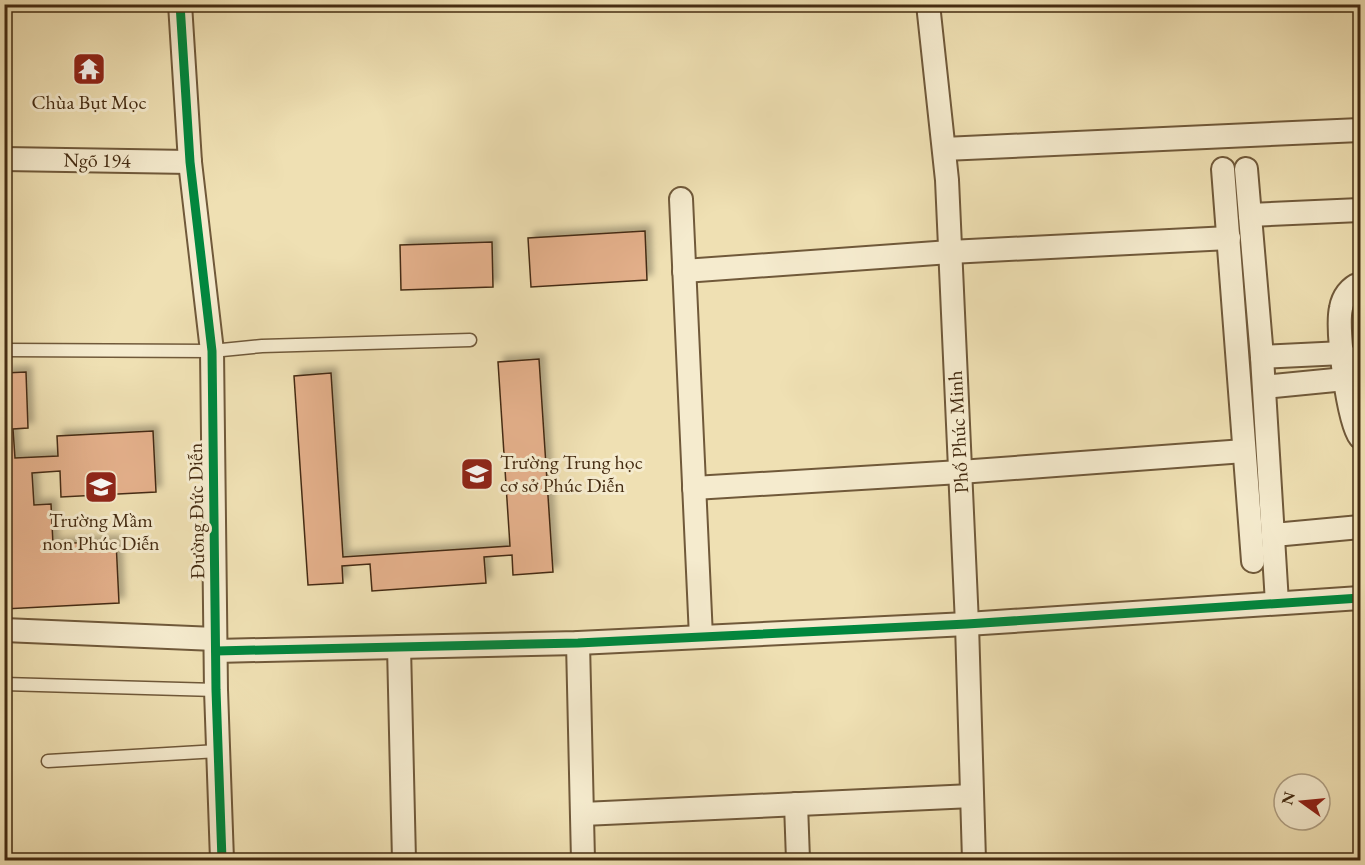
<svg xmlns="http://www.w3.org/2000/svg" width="1365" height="865" viewBox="0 0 1365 865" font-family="'EB Garamond',serif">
<defs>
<filter id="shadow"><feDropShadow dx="5.5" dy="-5.5" stdDeviation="3" flood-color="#0004"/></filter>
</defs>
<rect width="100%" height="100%" fill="#efe0b3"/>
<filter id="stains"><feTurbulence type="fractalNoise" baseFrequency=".00333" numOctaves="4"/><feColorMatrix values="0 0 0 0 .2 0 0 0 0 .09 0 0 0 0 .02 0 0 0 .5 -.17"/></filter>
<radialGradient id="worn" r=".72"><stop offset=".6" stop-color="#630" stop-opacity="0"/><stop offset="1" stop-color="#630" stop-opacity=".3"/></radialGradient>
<g fill="#e4b08b" stroke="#452c12" stroke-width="1.5" filter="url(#shadow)">
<polygon points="645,231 647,280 531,287 528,238"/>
<polygon points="492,242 493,287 401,290 400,245"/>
<polygon points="539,359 553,572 513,575 512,555 484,557 486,583 372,591 370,564 342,566 343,583 308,585 294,376 331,373 343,557 510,546 498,362"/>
<polygon points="26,372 28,428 13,429 15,458 58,456 57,436 153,431 156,492 61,497 60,471 32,473 34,505 51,504 53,544 116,541 119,603 4,609 4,574 9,573 6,513 4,514 4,373"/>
</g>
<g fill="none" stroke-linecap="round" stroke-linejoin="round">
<defs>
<g id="service">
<polyline points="4,350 212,351 262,346 470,340"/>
<polyline points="4,684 216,690"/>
<polyline points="48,761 218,751"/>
</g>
<g id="minor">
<polyline points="180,4 190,162 212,351 216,690 222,860"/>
<polyline points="928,4 947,180 967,624 974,860"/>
<polyline points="944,149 1360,130"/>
<polyline points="4,159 190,162"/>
<polyline points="1223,169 1253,561"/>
<polyline points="1246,169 1262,357 1277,603"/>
<polyline points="681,199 701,637"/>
<polyline points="1250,215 1360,210"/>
<polyline points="684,271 950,252 1229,238"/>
<path d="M 1360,284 C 1350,287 1343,297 1341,308 C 1336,329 1348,421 1360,437"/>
<polyline points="1262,357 1343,353"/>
<polyline points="1264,387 1345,379"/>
<polyline points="694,488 960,472 1244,451"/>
<polyline points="1274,535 1360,527"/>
<polyline points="4,630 215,639"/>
<polyline points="578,643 583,860"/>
<polyline points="399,647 404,860"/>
<polyline points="216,651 578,643 967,624 1360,598"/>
<polyline points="796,804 798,860"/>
<polyline points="583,814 972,796"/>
</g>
</defs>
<use href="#service" stroke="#70593a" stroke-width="15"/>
<use href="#minor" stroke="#70593a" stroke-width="26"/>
<use href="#service" stroke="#f5ebce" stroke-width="12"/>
<use href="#minor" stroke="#f5ebce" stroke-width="22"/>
<defs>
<g id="cycleway">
<polyline points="180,4 190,162 212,351 216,690 222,860"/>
<polyline points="216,651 578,643 967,624 1360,598"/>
</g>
</defs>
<use href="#cycleway" stroke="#f5ebce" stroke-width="13"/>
<use href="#cycleway" stroke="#00873e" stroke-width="9"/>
</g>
<defs>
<symbol id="temple-square" viewBox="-11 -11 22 22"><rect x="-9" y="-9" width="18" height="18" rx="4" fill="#8f2418" stroke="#f5ebce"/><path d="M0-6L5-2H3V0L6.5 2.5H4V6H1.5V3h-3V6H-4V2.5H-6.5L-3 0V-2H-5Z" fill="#fff"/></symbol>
<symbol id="school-square" viewBox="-11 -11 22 22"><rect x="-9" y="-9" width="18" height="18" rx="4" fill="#8f2418" stroke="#f5ebce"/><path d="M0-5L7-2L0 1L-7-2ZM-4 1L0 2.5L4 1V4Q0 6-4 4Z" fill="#fff"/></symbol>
</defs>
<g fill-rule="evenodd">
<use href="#temple-square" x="70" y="50" width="38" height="38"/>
<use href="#school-square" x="458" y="455" width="38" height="38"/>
<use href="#school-square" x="82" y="468" width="38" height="38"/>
</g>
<g text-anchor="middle" stroke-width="6" stroke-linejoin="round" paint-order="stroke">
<g font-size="20" fill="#452c12" stroke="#f5ebce">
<text x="89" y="109">Chùa Bụt Mọc</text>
<text x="500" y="469" text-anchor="start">Trường Trung học<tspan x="500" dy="23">cơ sở Phúc Diễn</tspan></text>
<text x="101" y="527">Trường Mầm<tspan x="101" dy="23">non Phúc Diễn</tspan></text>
</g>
<g font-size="20" fill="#452c12" stroke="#f5ebce">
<text transform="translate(97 160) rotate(1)" y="7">Ngõ 194</text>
<text transform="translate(958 432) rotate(-93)" y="7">Phố Phúc Minh</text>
<text transform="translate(196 511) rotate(-91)" y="7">Đường Đức Diễn</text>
</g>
</g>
<rect width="1365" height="865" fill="none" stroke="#efe0b3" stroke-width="24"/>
<rect x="6" y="6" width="1353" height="853" fill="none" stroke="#452c12" stroke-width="3"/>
<rect x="12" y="12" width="1341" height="841" fill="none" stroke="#452c12" stroke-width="1.5"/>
<g transform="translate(1302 802) rotate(285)"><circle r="28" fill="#f5ebce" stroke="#af9f83" stroke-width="1.5"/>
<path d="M0-4.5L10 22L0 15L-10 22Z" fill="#8f2418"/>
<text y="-9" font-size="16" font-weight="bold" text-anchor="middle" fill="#452c12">N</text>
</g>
<rect width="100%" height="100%" filter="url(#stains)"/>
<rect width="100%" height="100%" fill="url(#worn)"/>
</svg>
